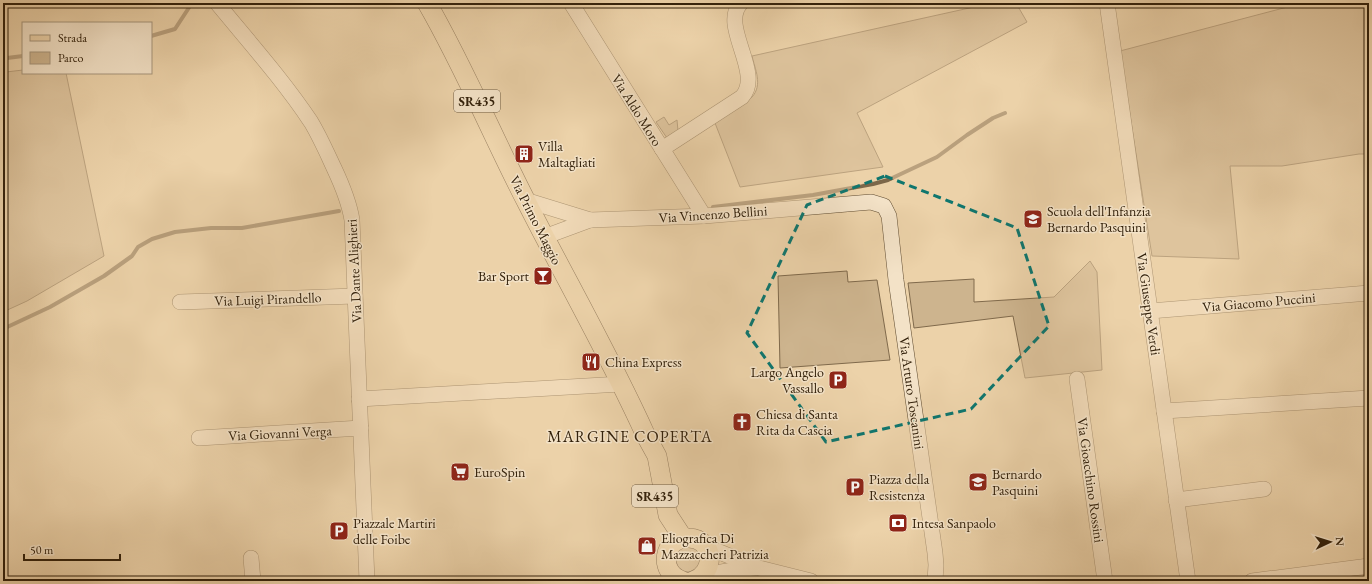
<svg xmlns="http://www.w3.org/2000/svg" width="1372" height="584" viewBox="0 0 1372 584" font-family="'EB Garamond',serif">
<rect width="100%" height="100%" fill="#ecd2a9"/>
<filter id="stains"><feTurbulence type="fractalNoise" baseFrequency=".005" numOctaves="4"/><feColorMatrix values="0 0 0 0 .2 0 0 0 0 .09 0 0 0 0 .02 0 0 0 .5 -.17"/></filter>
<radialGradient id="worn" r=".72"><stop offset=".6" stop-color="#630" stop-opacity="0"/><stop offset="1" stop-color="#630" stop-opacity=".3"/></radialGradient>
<g fill="#cdb48e" stroke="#806a4c">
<path d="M 992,3 L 1016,3 L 1027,22 L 857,113 L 883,167 L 740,187 L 715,123 L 752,97 C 763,85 755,69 752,56 Z"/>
<polygon points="1295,3 1369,3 1369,154 1359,154 1282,166 1230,166 1239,259 1152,256 1120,51 1295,5"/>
<polygon points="3,54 6,72 23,70 23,73 66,73 104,256 27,301 3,312"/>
<polygon points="664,117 669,125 677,120 678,131 667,138 656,122"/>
<polygon points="1090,261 1097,272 1102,370 1025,378 1013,316 914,328 908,283 974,279 974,302 1054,297"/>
<polygon points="847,271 848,282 877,280 890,360 780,368 778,276"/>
<circle cx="688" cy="559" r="13"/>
</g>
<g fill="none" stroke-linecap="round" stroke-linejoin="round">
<g stroke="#7c6749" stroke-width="4">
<polyline points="151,36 175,29 192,3"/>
<polyline points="7,58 23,56"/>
<polyline points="713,207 813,195 873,184 888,180 937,157 967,135 993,118 1005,113"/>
<polyline points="3,329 50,307 104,276 132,256 138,247 152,239 175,232 211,228 242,228 339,211"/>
</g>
<defs>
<g id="minor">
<path d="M 217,3 C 249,42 283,80 311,122 C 320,137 327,153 334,168 C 342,185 349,201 352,220 L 367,581"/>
<polyline points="571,3 704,216"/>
<polyline points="1107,3 1188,581"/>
<path d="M 662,149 L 742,97 C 764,73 719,25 741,3"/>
<polyline points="525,200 590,220"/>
<polyline points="544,237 590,220 704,216 871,202 884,206 889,216 896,280 935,553 936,565 935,581"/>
<polyline points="180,302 355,296"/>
<polyline points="1150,311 1369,293"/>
<polyline points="1077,379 1105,581"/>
<polyline points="359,399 621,384"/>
<polyline points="1164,411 1369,398"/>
<polyline points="199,438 361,428"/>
<polyline points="1176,500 1264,489"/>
<polyline points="705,545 717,551 759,568 811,581"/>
<polyline points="251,558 253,581"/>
<path d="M 701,577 C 719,571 737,569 756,568"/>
<polyline points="1252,581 1369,566"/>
</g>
<g id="major">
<path d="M 427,3 C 464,67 492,135 526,201 C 566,280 610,356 646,436 L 657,456 L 668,515 L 683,538"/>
<path d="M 683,581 C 657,573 663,536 689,538 C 715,539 716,573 693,581"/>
</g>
</defs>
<use href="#minor" stroke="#614d32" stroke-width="16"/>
<use href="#major" stroke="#33210b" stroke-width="20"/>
<use href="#minor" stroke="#f3e2c7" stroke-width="15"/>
<use href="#major" stroke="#ecd2a9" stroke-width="19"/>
</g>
<path d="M0 0H1372V584H0ZM 885,176 L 1017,228 L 1049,326 L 971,409 L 826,442 L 747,333 L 807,205 Z" fill="#ecd2a9" fill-opacity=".55" fill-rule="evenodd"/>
<path fill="none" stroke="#0f766e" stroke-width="3" stroke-dasharray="8 5" stroke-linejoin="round" d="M 885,176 L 1017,228 L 1049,326 L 971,409 L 826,442 L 747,333 L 807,205 Z"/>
<defs>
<symbol id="building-square" viewBox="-11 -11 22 22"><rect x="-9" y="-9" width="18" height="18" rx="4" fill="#8f2418" stroke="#f3e2c7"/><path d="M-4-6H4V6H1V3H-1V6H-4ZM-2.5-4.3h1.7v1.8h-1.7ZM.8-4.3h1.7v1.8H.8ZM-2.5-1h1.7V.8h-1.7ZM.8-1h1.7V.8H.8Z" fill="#fff"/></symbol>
<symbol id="school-square" viewBox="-11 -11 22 22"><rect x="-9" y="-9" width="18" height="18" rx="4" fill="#8f2418" stroke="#f3e2c7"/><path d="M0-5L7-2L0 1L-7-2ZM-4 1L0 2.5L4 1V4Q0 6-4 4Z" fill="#fff"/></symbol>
<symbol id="bar-square" viewBox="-11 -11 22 22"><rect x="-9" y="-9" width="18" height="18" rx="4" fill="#8f2418" stroke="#f3e2c7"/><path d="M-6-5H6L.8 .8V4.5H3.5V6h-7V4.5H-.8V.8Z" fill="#fff"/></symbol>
<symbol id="restaurant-square" viewBox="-11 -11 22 22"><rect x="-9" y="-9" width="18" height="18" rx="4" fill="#8f2418" stroke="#f3e2c7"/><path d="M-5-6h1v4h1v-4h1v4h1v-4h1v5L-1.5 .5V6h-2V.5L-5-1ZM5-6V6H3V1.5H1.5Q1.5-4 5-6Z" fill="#fff"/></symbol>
<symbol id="parking-square" viewBox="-11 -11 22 22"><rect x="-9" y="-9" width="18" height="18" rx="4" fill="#8f2418" stroke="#f3e2c7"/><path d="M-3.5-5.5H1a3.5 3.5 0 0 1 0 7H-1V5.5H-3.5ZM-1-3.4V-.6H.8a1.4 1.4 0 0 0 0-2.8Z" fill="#fff"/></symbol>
<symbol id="church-square" viewBox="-11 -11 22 22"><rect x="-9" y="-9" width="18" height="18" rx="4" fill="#8f2418" stroke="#f3e2c7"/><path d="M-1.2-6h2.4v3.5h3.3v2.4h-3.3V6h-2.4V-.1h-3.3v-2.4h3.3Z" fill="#fff"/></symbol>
<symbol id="supermarket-square" viewBox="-11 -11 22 22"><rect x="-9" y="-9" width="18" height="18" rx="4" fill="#8f2418" stroke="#f3e2c7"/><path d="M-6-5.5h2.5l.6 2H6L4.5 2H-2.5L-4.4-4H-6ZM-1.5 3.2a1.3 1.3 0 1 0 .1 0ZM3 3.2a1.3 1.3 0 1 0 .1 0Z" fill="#fff"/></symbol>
<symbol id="bank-square" viewBox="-11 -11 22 22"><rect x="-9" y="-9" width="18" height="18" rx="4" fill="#8f2418" stroke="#f3e2c7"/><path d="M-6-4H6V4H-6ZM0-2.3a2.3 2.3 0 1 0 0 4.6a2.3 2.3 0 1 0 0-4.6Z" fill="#fff"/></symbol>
<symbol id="shop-square" viewBox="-11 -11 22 22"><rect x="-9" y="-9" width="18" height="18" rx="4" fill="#8f2418" stroke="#f3e2c7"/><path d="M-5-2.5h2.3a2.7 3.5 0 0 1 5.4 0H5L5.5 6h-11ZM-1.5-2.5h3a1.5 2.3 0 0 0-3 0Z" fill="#fff"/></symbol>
</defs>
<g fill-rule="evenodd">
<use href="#building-square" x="513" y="143" width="22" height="22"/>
<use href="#school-square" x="1022" y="208" width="22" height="22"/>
<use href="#bar-square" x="532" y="265" width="22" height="22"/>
<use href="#restaurant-square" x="580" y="351" width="22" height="22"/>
<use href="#parking-square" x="827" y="369" width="22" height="22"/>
<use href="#church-square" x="731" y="411" width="22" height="22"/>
<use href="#supermarket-square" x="449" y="461" width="22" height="22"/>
<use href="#school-square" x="967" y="471" width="22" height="22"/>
<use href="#parking-square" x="844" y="476" width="22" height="22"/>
<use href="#bank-square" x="887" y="512" width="22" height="22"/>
<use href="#parking-square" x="328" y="520" width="22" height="22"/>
<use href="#shop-square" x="636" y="535" width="22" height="22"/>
</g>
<g text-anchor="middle" stroke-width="3" stroke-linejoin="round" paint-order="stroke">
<g fill="#f3e2c7" stroke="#6d5b43" stroke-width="1">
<rect x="454" y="90" width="46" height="22" rx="3"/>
<rect x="632" y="485" width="46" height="22" rx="3"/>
</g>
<g font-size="13" font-weight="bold" fill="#33210b">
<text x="477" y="106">SR435</text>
<text x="655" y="501">SR435</text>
</g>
<g font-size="14" fill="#33210b" stroke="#f3e2c7">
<text transform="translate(637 110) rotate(58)" y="5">Via Aldo Moro</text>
<text transform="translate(713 214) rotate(-4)" y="5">Via Vincenzo Bellini</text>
<text transform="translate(536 220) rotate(63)" y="5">Via Primo Maggio</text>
<text transform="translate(354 271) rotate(-93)" y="5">Via Dante Alighieri</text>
<text transform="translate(268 299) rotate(-2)" y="5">Via Luigi Pirandello</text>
<text transform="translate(1259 302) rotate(-5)" y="5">Via Giacomo Puccini</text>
<text transform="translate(1149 304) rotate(82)" y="5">Via Giuseppe Verdi</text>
<text transform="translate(912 393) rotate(82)" y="5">Via Arturo Toscanini</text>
<text transform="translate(280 433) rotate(-3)" y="5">Via Giovanni Verga</text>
<text transform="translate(1091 480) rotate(82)" y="5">Via Gioacchino Rossini</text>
</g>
<g font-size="14" fill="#33210b" stroke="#f3e2c7" text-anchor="start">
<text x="538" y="151">Villa<tspan x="538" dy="16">Maltagliati</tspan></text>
<text x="1047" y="216">Scuola dell'Infanzia<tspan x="1047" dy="16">Bernardo Pasquini</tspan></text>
<text x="529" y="281" text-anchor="end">Bar Sport</text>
<text x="605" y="367">China Express</text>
<text x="824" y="377" text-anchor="end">Largo Angelo<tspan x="824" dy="16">Vassallo</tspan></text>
<text x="756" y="419">Chiesa di Santa<tspan x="756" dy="16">Rita da Cascia</tspan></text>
<text x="474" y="477">EuroSpin</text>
<text x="992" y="479">Bernardo<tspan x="992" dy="16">Pasquini</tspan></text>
<text x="869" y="484">Piazza della<tspan x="869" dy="16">Resistenza</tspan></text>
<text x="353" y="528">Piazzale Martiri<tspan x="353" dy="16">delle Foibe</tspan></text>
<text x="912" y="528">Intesa Sanpaolo</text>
<text x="661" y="543">Eliografica Di<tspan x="661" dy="16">Mazzaccheri Patrizia</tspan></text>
</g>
<g font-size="16" letter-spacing="1" fill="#33210b" stroke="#f3e2c7">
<text x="630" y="442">MARGINE COPERTA</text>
</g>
</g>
<rect width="1372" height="584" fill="none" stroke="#ecd2a9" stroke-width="16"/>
<rect x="4" y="4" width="1364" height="576" fill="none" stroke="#33210b" stroke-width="2"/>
<rect x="8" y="8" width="1356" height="568" fill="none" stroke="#33210b"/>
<rect x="22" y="22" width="130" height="52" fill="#f3e2c7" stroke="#a6957c"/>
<rect x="30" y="35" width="20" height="6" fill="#ecd2a9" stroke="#a6957c"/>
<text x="58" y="42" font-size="12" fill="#33210b">Strada</text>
<rect x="30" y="52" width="20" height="12" fill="#cdb48e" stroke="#a6957c"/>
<text x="58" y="62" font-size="12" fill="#33210b">Parco</text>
<g transform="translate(1330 542) rotate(86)" stroke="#f3e2c7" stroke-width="3" paint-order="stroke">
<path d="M0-3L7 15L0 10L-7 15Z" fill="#33210b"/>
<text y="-6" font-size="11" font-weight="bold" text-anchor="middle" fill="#33210b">N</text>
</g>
<path d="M24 554v6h96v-6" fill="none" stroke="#33210b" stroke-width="2"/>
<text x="30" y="554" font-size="12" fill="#33210b" stroke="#f3e2c7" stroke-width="3" paint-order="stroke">50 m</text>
<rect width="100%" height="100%" filter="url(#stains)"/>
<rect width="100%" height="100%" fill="url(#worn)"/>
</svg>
